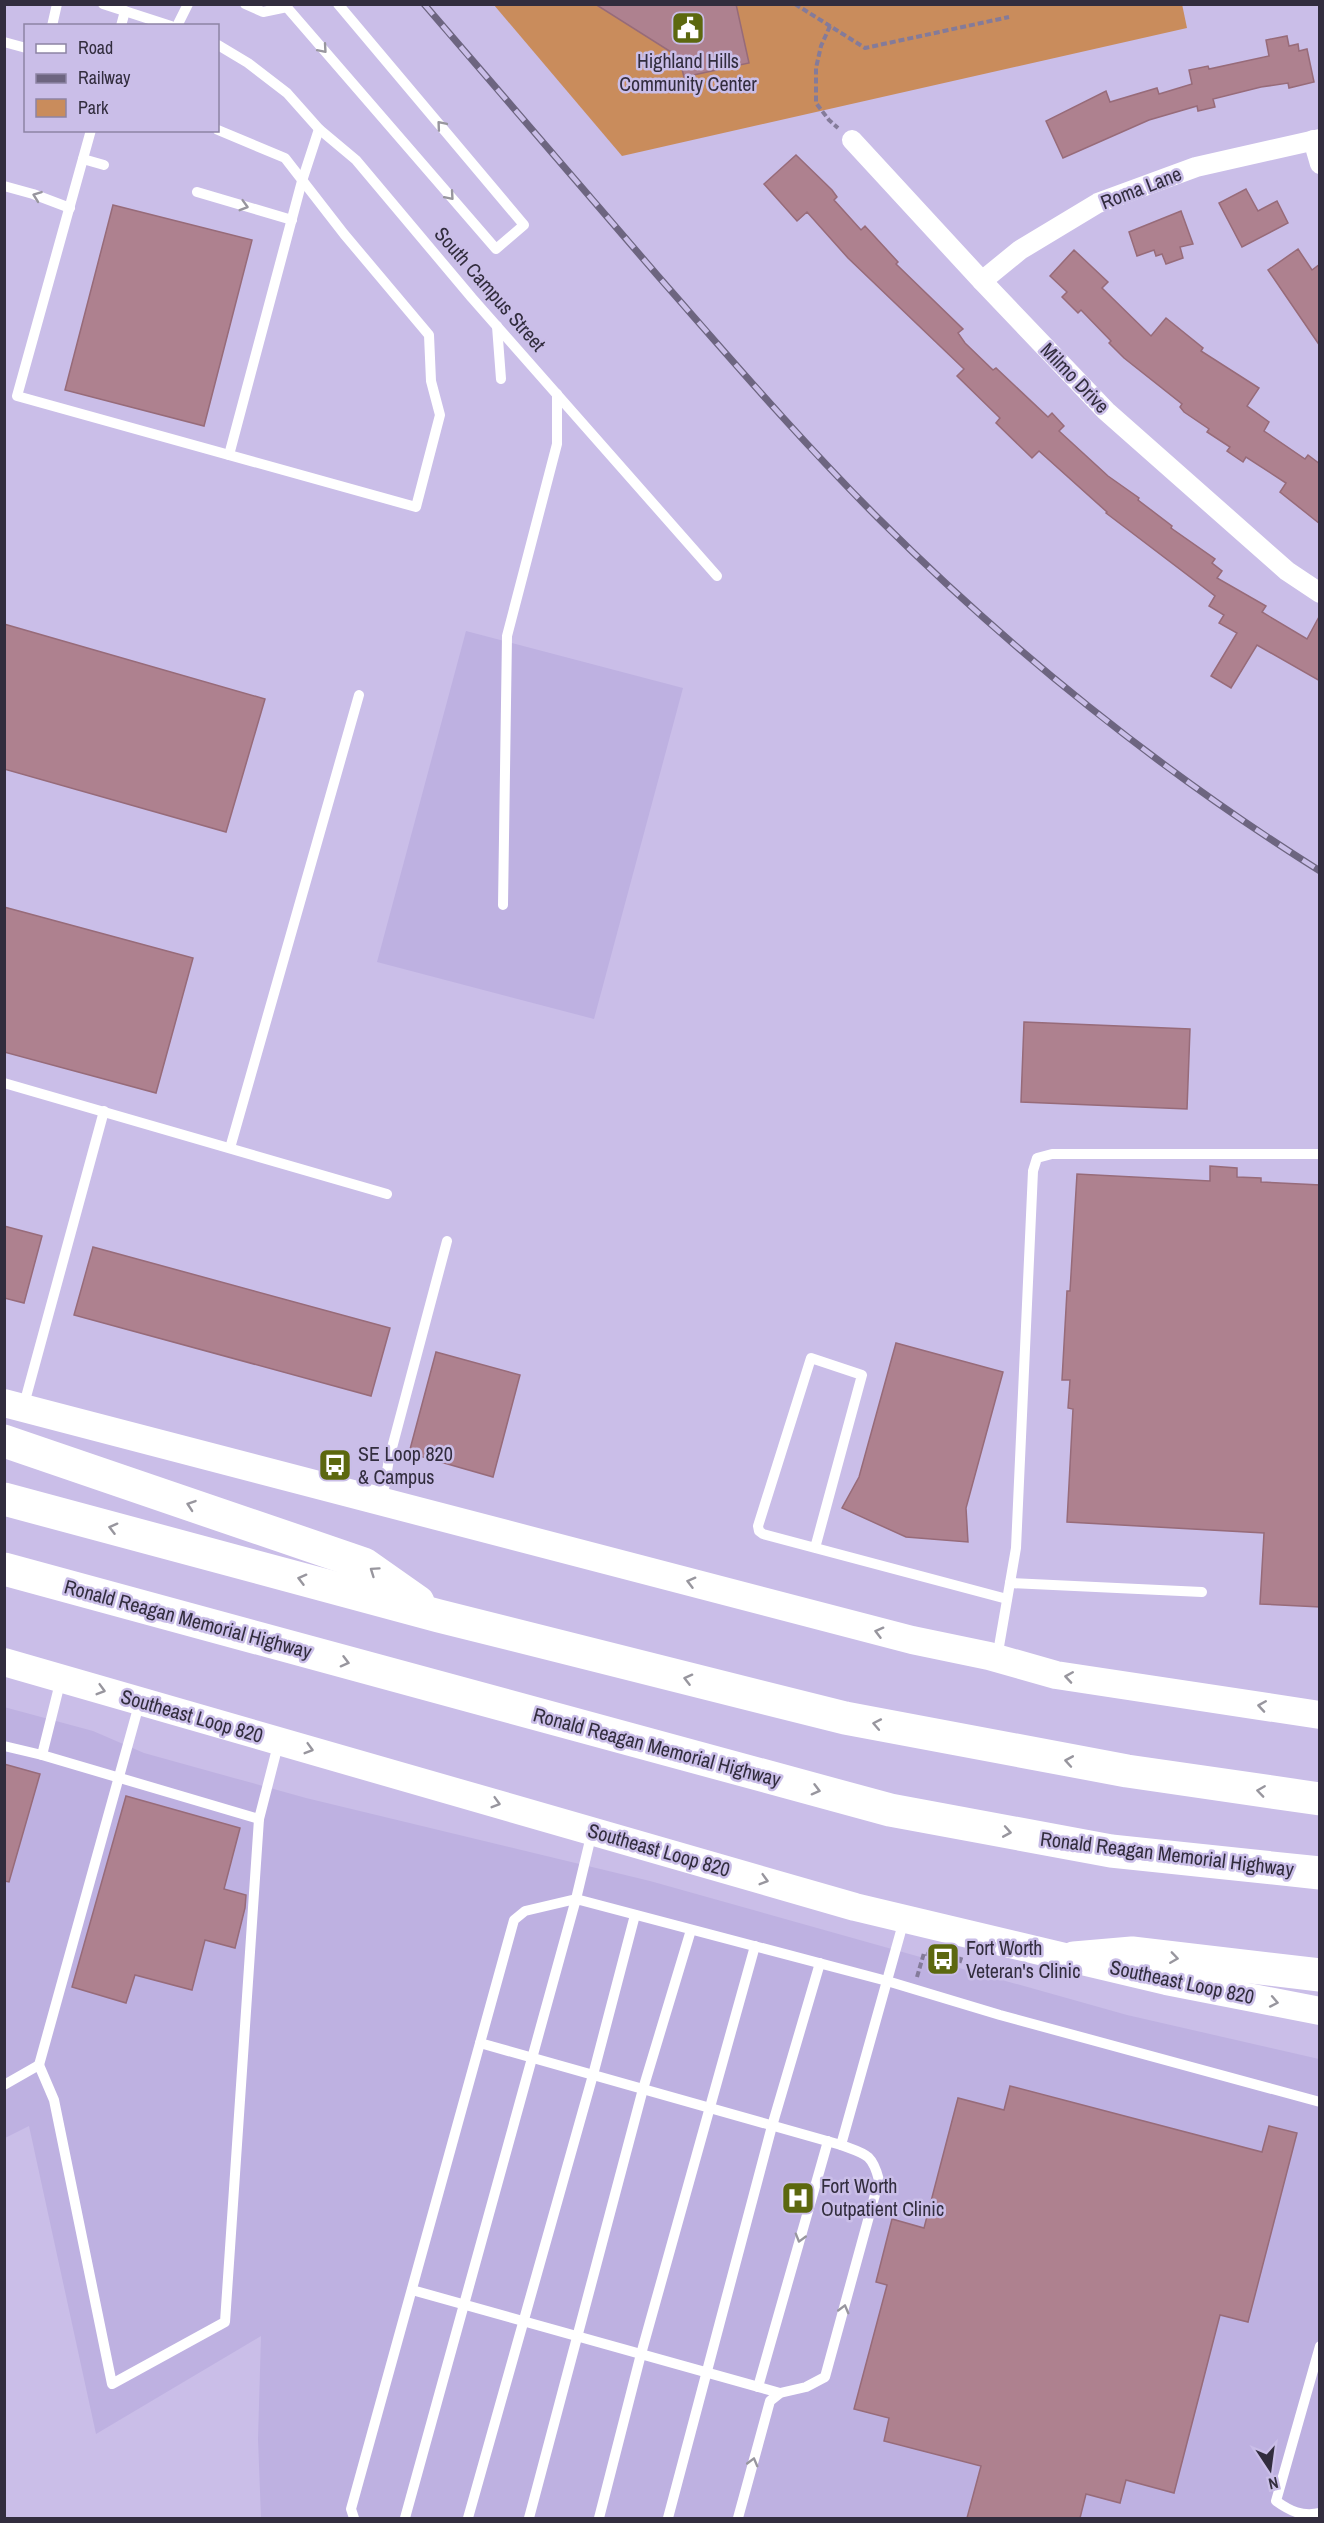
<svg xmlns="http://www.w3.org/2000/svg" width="1324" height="2523" viewBox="0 0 1324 2523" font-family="'Archivo Narrow',sans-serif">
<rect width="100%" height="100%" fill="#cabee8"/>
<g fill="#beb1e1">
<polygon points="466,631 683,688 594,1019 377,962"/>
<polygon points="4,1707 93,1731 144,1753 306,1798 650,1881 1127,2015 1319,2059 1319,2518 261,2518 258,2439 261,2336 96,2434 29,2126 5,2138"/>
</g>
<polygon fill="#c98c5c" points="1182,4 1187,28 622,156 494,5"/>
<g fill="#ae818f" stroke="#976b79" stroke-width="1.5">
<polygon points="595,4 736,4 749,63 684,77 679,57"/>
<polygon points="1287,36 1289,46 1298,44 1299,51 1307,49 1314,82 1289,88 1288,83 1261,87 1213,99 1215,107 1198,111 1197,106 1149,120 1063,158 1046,121 1106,91 1110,102 1157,88 1159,94 1192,84 1189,70 1208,66 1209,69 1269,56 1266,40"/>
<polygon points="796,155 832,190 837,197 834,200 861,230 865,226 898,262 896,264 963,329 958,333 965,343 993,370 996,368 1048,417 1052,413 1064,426 1059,431 1108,476 1139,498 1138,500 1172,526 1171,528 1215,559 1212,563 1222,571 1217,578 1266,606 1262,612 1307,639 1320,615 1320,681 1257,645 1231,688 1211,676 1237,633 1219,623 1224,615 1209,606 1215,596 1106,513 1107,512 1039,451 1032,458 996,423 1000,418 957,376 964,369 848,258 807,212 797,221 764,184"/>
<polygon points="1246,189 1258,211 1277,201 1288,223 1242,247 1219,203"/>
<polygon points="113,205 252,240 204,426 65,390"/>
<polygon points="1181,211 1193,244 1180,247 1183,258 1166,264 1162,254 1156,256 1154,250 1137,256 1129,232"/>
<polygon points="1298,249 1312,270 1320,264 1320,346 1268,270"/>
<polygon points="1074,250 1108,282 1102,288 1151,336 1166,318 1203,348 1201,351 1259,388 1247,406 1269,422 1264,431 1305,459 1308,455 1320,464 1320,524 1280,492 1286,483 1246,457 1243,462 1227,451 1230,447 1207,432 1209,429 1184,412 1180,407 1182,404 1124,358 1109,343 1111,341 1081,310 1078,313 1062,297 1067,292 1050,276"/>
<polygon points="4,624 265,699 226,832 4,769"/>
<polygon points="4,907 193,958 156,1093 4,1052"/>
<polygon points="1024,1022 1190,1029 1187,1109 1021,1102"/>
<polygon points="1210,1166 1237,1168 1237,1177 1261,1178 1261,1182 1320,1185 1320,1607 1260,1604 1264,1533 1067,1522 1073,1409 1068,1408 1070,1380 1062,1380 1067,1291 1070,1291 1077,1174 1210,1181"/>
<polygon points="4,1226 42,1236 24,1303 4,1298"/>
<polygon points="93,1247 390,1328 371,1396 74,1315"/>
<polygon points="896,1343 1003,1372 966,1508 968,1542 906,1537 842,1508 859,1477"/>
<polygon points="436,1352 520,1375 493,1477 409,1453"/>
<polygon points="4,1764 40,1774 9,1882 4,1881"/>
<polygon points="126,1796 240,1828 224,1889 246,1895 245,1908 235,1948 205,1940 192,1990 135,1975 126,2003 72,1987"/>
<polygon points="1010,2086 1262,2152 1269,2126 1297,2133 1248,2322 1220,2315 1174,2493 1126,2480 1120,2503 1086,2494 1080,2518 967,2518 981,2466 884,2441 889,2418 854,2409 887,2285 876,2282 892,2219 924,2228 958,2098 1004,2110"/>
</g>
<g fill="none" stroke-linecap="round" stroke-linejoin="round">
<g stroke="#847b9a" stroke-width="4" stroke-dasharray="6 3" stroke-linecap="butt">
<polyline points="795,4 865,48 1009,17"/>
<polyline points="830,26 821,46 816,68 816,103 829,120 838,128"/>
<polyline points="917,1977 924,1953 959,1964 962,1955"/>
</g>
<g stroke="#fff" stroke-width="10">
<polyline points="103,4 171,26"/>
<polyline points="245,4 263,12 287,7"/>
<polyline points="284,4 496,249 524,225 338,4"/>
<polyline points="52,26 57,4"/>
<polyline points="121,26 125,11"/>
<polyline points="177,26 188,4"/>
<polyline points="4,42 26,48"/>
<polyline points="218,45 248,63 287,93 319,129 356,160 472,298 717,576"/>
<polyline points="91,130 17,396 416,507 440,415 431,381 429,335 344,234 285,158 218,130"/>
<polyline points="83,159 104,165"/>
<polyline points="4,186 33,194 70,208"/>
<polyline points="197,192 292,220"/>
<polyline points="497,326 501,379"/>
<polyline points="229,455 302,181 319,129"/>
<polyline points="503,905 507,636 557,444 557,394"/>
<polyline points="4,1083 387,1194"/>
<polyline points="230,1148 359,695"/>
<polyline points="23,1408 104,1111"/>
<polyline points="382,1501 389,1459 447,1241"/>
<polyline points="815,1548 862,1375 811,1358 758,1526 759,1531 763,1534 1007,1599"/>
<polyline points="1010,1583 1202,1592"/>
<polyline points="997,1658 1016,1548 1033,1171 1037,1158 1052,1154 1320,1154"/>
<polyline points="4,1746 42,1755 61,1679"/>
<polyline points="42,1755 259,1819"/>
<polyline points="592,1832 576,1899 525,1911 514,1920 480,2043 841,2145 904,1920"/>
<polyline points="39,2065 140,1701"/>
<polyline points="4,2085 39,2065 54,2100 112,2384 225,2322 259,1819 279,1741"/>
<polyline points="412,2290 780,2393"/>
<path d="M 1320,2346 L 1276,2501 C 1290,2511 1302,2517 1320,2513"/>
<polyline points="758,2387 828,2141"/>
<polyline points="354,2518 351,2509 480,2043"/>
<polyline points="405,2518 576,1899 887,1981 1000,2015 1320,2102"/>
<polyline points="468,2518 593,2075 635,1915"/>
<polyline points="529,2518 643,2089 691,1930"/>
<polyline points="599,2518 641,2354 755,1946"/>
<polyline points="668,2518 772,2126 820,1963"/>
<path d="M 738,2518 L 770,2401 L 780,2393 L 806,2387 L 825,2377 L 879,2180 C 872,2153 865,2154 841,2145"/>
</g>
<g stroke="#fff" stroke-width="20">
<polyline points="852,140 982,281 1106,411 1287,571 1320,593"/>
<polyline points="1313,140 1320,164"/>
<polyline points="982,281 1020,250 1098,203 1196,167 1320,139"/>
</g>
<g stroke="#fff" stroke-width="28">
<polyline points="4,1403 912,1640 989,1656 1056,1675 1320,1715"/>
<polyline points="4,1662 855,1907 1166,1981 1320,2011"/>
</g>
<g stroke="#fff" stroke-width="33">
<polyline points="4,1441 364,1564 418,1602"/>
<polyline points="4,1499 439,1616 845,1718 1127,1771 1320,1799"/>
<polyline points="4,1569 890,1810 1111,1851 1320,1873"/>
<polyline points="1074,1958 1132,1953 1320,1975"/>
</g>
<defs>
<path id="rail" d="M 424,4 C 502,95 580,185 658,276 C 730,358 801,441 878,518 C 1010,650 1162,772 1320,871"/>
</defs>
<use href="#rail" stroke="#6d6580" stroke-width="7"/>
<use href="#rail" stroke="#cabee8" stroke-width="4.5" stroke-dasharray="14" stroke-linecap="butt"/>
</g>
<defs><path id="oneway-chevron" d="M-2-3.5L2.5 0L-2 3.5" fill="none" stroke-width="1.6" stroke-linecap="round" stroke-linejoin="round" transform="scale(1.5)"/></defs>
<g stroke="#98969e">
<use href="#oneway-chevron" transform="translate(323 49) rotate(49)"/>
<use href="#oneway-chevron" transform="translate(441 125) rotate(-130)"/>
<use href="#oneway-chevron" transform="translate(37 196) rotate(-160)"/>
<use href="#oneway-chevron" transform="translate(450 196) rotate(49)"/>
<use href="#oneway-chevron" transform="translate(244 206) rotate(16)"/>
<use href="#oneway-chevron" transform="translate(191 1505) rotate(-161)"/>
<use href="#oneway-chevron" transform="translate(113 1528) rotate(-165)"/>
<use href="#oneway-chevron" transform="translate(374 1571) rotate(-145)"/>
<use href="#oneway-chevron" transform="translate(302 1579) rotate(-165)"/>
<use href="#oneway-chevron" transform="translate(691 1582) rotate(-165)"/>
<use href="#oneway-chevron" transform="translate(879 1632) rotate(-165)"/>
<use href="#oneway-chevron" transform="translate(345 1662) rotate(15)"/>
<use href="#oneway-chevron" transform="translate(1069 1677) rotate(-171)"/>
<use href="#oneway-chevron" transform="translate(688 1679) rotate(-166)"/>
<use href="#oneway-chevron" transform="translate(101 1690) rotate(16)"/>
<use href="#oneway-chevron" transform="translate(1262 1706) rotate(-171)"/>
<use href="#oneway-chevron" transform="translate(877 1724) rotate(-169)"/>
<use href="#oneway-chevron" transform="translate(309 1749) rotate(16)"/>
<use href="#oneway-chevron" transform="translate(1069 1761) rotate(-170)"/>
<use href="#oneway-chevron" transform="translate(816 1790) rotate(15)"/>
<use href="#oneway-chevron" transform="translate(1261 1791) rotate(-172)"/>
<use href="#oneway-chevron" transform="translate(496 1803) rotate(16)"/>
<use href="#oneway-chevron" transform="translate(1007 1832) rotate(10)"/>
<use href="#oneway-chevron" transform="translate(764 1880) rotate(16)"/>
<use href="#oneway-chevron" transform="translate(1174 1958) rotate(8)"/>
<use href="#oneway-chevron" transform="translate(1274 2002) rotate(11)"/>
<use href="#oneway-chevron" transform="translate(800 2238) rotate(106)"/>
<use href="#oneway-chevron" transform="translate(844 2309) rotate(-75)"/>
<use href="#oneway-chevron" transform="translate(753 2462) rotate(-75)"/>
</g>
<defs>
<symbol id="civic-square" viewBox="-11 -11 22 22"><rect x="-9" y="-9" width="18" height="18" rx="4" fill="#5c680f" stroke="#cabee8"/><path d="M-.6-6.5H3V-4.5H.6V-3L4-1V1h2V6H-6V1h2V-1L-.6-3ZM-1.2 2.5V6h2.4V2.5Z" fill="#fff"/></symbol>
<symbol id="bus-square" viewBox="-11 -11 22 22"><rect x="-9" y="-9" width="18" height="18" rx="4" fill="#5c680f" stroke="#cabee8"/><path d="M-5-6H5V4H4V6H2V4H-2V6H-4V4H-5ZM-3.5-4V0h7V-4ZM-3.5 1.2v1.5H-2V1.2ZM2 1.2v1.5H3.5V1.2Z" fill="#fff"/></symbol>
<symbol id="hospital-square" viewBox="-11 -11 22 22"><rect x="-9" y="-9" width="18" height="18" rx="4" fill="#5c680f" stroke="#cabee8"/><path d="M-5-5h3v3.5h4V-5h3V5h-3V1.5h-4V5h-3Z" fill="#fff"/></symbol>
</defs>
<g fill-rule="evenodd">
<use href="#civic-square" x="669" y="9" width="38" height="38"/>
<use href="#bus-square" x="316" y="1446" width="38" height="38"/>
<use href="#bus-square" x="924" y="1940" width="38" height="38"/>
<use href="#hospital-square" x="779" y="2179" width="38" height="38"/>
</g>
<g text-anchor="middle" stroke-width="5" stroke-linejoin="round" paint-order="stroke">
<g font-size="20" fill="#322d3e" stroke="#cabee8" text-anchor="start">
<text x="688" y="68" text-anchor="middle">Highland Hills<tspan x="688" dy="23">Community Center</tspan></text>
<text x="358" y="1461">SE Loop 820<tspan x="358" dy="23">&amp; Campus</tspan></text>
<text x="966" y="1955">Fort Worth<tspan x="966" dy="23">Veteran's Clinic</tspan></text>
<text x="821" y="2193">Fort Worth<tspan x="821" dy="23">Outpatient Clinic</tspan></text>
</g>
<g font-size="20" fill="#322d3e" stroke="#cabee8">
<text transform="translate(1141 188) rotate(-21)" y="7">Roma Lane</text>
<text transform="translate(490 289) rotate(49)" y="7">South Campus Street</text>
<text transform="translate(1075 378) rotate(46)" y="7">Milmo Drive</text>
<text transform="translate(188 1619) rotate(15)" y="7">Ronald Reagan Memorial Highway</text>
<text transform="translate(192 1716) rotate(16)" y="7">Southeast Loop 820</text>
<text transform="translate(657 1747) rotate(15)" y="7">Ronald Reagan Memorial Highway</text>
<text transform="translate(659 1850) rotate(16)" y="7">Southeast Loop 820</text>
<text transform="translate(1167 1854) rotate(7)" y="7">Ronald Reagan Memorial Highway</text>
<text transform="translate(1182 1982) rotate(12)" y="7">Southeast Loop 820</text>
</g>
</g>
<rect width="1324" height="2523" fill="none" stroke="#322d3e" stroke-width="12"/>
<rect x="24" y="24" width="195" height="108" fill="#cabee8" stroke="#8d84a4" stroke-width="1.5"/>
<rect x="36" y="44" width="30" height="9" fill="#ffffff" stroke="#8d84a4" stroke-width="1.5"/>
<text x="78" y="54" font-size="18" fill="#322d3e">Road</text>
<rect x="36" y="74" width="30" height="9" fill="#6d6580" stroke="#8d84a4" stroke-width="1.5"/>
<text x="78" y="84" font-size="18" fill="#322d3e">Railway</text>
<rect x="36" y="99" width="30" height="18" fill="#c98c5c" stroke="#8d84a4" stroke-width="1.5"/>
<text x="78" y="114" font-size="18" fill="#322d3e">Park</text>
<g transform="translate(1270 2469) rotate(167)" stroke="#cabee8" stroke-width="4.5" paint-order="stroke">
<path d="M0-4.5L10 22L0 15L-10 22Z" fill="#322d3e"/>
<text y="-9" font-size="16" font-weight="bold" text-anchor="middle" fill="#322d3e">N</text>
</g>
</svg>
